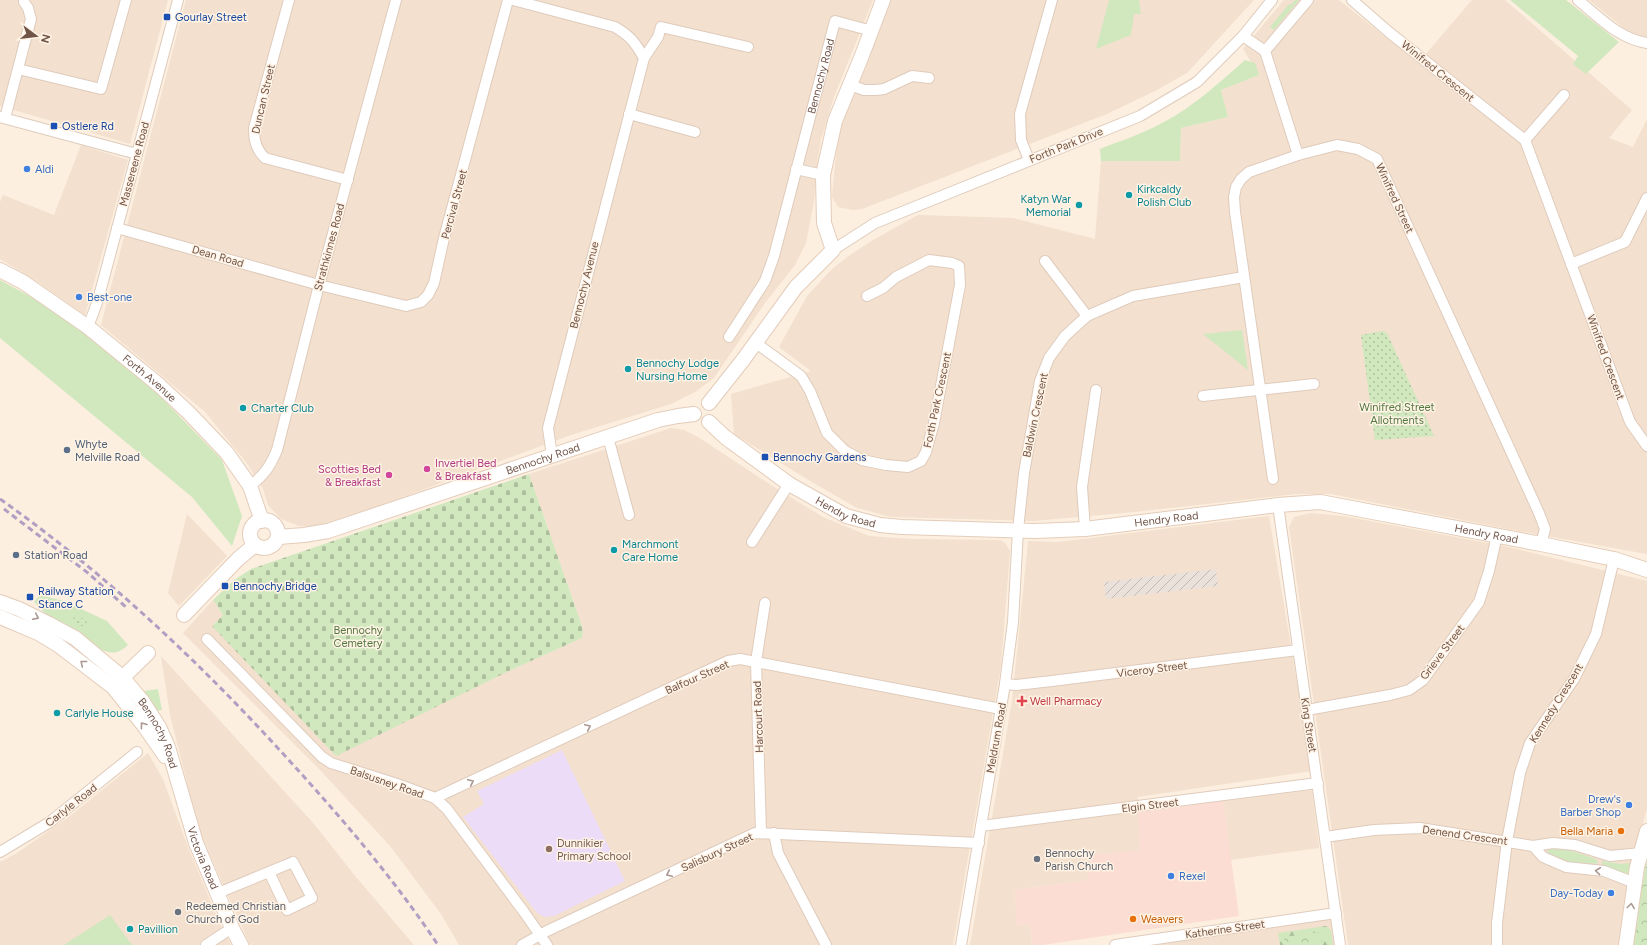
<svg xmlns="http://www.w3.org/2000/svg" width="1647" height="945" viewBox="0 0 1647 945" font-family="Figtree,sans-serif">
<defs>
<pattern id="industrial-furrows" width="10" height="10" patternUnits="userSpaceOnUse"><rect width="10" height="10" fill="#eae1db"/><path d="M-1 1l2-2M0 10L10 0M9 11l2-2" fill="none" stroke="#c2b9b4"/></pattern>
<pattern id="forest-firs" width="22" height="20" patternUnits="userSpaceOnUse"><rect width="22" height="20" fill="#d1e8bf"/><path d="M5 1l3.5 6h-7zM16 11l3.5 6h-7z" fill="#aebf9d"/></pattern>
<pattern id="cemetery-stones" width="16" height="16" patternUnits="userSpaceOnUse"><rect width="16" height="16" fill="#d1e8bf"/><path d="M2 7V4a2 2 0 0 1 4 0v3zM10 15v-3a2 2 0 0 1 4 0v3z" fill="#aebf9d"/></pattern>
<pattern id="park-crowns" width="20" height="18" patternUnits="userSpaceOnUse"><rect width="20" height="18" fill="#d1e8bf"/><path d="M2 6a3 3 0 1 1 6 0M12 15a3 3 0 1 1 6 0" fill="none" stroke="#aebf9d"/></pattern>
<pattern id="garden-dots" width="8" height="8" patternUnits="userSpaceOnUse"><rect width="8" height="8" fill="#d1e8bf"/><path d="M2 2h.1M6 6h.1" fill="none" stroke="#aebf9d" stroke-width="1.8" stroke-linecap="round"/></pattern>
</defs>
<rect width="100%" height="100%" fill="#fcefdf"/>
<g fill="#f3e0ce">
<polygon points="0,0 168,0 130,144 0,106"/>
<polygon points="186,0 873,0 834,97 821,140 817,164 814,201 806,243 795,265 765,303 714,378 695,392 671,404 568,436 322,527 299,526 281,519 268,505 263,489 246,462 205,412 101,325"/>
<polygon points="890,0 1254,0 1187,73 1155,91 1107,114 862,209 853,210 838,207 832,197 835,163 841,125"/>
<polygon points="1284,0 1339,0 1418,63 1472,0 1505,0 1632,110 1609,138 1633,147 1647,119 1647,554 1518,531 1331,494 1296,494 1135,512 1034,521 891,517 857,508 805,478 734,434 731,394 811,371 779,347 807,296 831,270 847,257 873,240 918,215 1013,218 1095,239 1101,161 1180,161 1181,128 1228,117 1221,90 1259,75 1243,49"/>
<polygon points="1589,0 1647,0 1647,37 1631,34"/>
<polygon points="81,145 128,160 85,315 35,280 0,259 0,202 3,195 54,215"/>
<polygon points="671,428 684,430 698,437 774,487 823,517 869,536 911,539 1000,540 1005,543 1010,551 1001,666 953,945 459,945 441,914 391,847 321,771 183,633 213,600 223,615 212,626 511,670 582,638 583,629 529,474"/>
<polygon points="1311,513 1343,516 1509,547 1647,581 1647,809 1637,843 1621,945 1348,945 1289,527 1294,517"/>
<polygon points="187,514 227,556 179,606 168,593"/>
<polygon points="1269,516 1312,771 1138,797 1140,850 1092,856 1087,880 1015,890 1017,925 1030,924 1032,945 970,945 1012,701 1028,541 1058,542"/>
<polygon points="161,656 314,824 356,877 414,945 250,945 199,830 170,715"/>
<polygon points="148,753 163,779 186,842 221,926 231,945 0,945 0,862 17,853 70,816"/>
<polygon points="1312,790 1319,848 1230,860 1223,801"/>
<polygon points="1334,917 1338,945 1142,945"/>
</g>
<polygon fill="#fcddd3" points="1223,801 1239,916 1043,945 1032,945 1030,924 1016,925 1015,890 1087,880 1092,855 1140,850 1138,812"/>
<polygon fill="url(#industrial-furrows)" points="1216,569 1218,586 1106,599 1104,582"/>
<polygon fill="#ecdcf7" points="562,750 625,881 554,916 545,917 537,913 463,817 484,804 477,791"/>
<g fill="#d1e8bf">
<polygon points="1109,0 1139,0 1141,14 1134,14 1131,35 1096,49"/>
<polygon points="1295,0 1299,0 1274,30 1270,27 1289,4 1291,5"/>
<polygon points="1510,0 1566,0 1619,42 1586,74 1573,64 1578,56"/>
<path d="M 1245,60 L 1255,63 L 1259,75 L 1221,90 L 1228,117 L 1181,128 L 1180,161 L 1101,161 L 1100,149 C 1120,141 1142,134 1162,123 C 1193,107 1219,83 1245,60 Z"/>
<polygon points="0,280 55,310 71,322 151,387 222,460 242,516 232,546 192,497 0,338"/>
<polygon points="1242,330 1248,370 1203,334"/>
<path d="M 40,595 L 64,601 L 107,621 L 128,645 C 117,655 110,654 97,648 L 49,617 L 34,602 Z"/>
<polygon points="158,689 162,710 157,711 144,691"/>
<path d="M 1549,848 C 1564,847 1582,854 1596,859 L 1598,862 L 1596,864 L 1564,861 L 1550,855 L 1547,850 Z"/>
<polygon points="1602,861 1620,864 1632,863 1630,875 1602,865"/>
<polygon points="110,915 132,945 64,945"/>
</g>
<polygon fill="url(#forest-firs)" points="1326,926 1331,930 1333,945 1280,945 1278,933"/>
<polygon fill="url(#cemetery-stones)" points="529,474 583,629 582,638 511,670 336,756 212,626 223,615 213,600 234,580 251,569"/>
<g fill="url(#park-crowns)">
<polygon points="1647,860 1647,945 1633,945 1645,868"/>
<polygon points="1321,932 1323,945 1285,945 1284,937"/>
</g>
<g fill="url(#garden-dots)">
<polygon points="1382,331 1387,333 1434,436 1375,440 1361,335"/>
<path d="M 76,616 L 84,619 L 88,624 L 87,626 C 81,628 76,623 73,619 Z"/>
</g>
<g fill="none" stroke-linecap="round" stroke-linejoin="round">
<defs>
<g id="street">
<path d="M 289,0 L 254,128 C 254,141 256,149 265,158 L 348,180"/>
<path d="M 513,0 L 615,27 C 630,36 635,42 644,58"/>
<polyline points="1352,0 1390,33 1525,140 1630,422 1647,446"/>
<path d="M 1578,0 C 1599,17 1619,39 1647,43"/>
<polyline points="1243,36 1265,51"/>
<polyline points="18,69 101,89 126,0"/>
<polyline points="850,85 864,90 876,90 884,89 912,76 929,78"/>
<polyline points="629,114 695,132"/>
<polyline points="0,117 137,154"/>
<polyline points="5,118 31,19 28,8 24,2 24,0"/>
<polyline points="1525,140 1564,95"/>
<polyline points="1298,155 1265,51 1308,0"/>
<polyline points="1029,160 1021,140 1020,114 1052,0"/>
<polyline points="796,169 823,175"/>
<polyline points="117,228 319,285 406,306 421,302 428,295 434,283 444,238 508,0"/>
<polyline points="833,250 875,223 1140,116 1197,82 1243,36 1272,0"/>
<polyline points="1045,261 1087,316"/>
<polyline points="1571,264 1625,242 1647,198"/>
<polyline points="88,327 98,300 178,0"/>
<path id="s1" d="M 729,337 L 765,281 L 774,256 L 835,21 L 872,31"/>
<polyline points="756,343 801,376 810,391 827,433 845,451 862,460 886,465 908,467 921,461 926,452 934,423 960,285 959,266 952,263 929,260 896,277 883,288 867,296"/>
<polyline points="1203,396 1314,384"/>
<polyline points="608,437 629,515"/>
<polyline points="552,456 548,428 644,58 658,37 661,27 748,47"/>
<polyline points="1273,479 1235,212 1234,197 1236,187 1241,179 1249,172 1298,155 1337,145 1358,149 1377,159 1539,513 1545,529 1541,544"/>
<path d="M 250,486 C 264,475 270,467 277,450 L 319,285 L 396,0"/>
<polyline points="1278,505 1340,945"/>
<polyline points="1085,529 1082,487 1096,390"/>
<polyline points="752,542 789,484"/>
<polyline points="207,639 322,757 331,763 397,784 435,798 447,809 524,912 547,945"/>
<polyline points="1005,684 1016,685 1052,681 1298,650"/>
<polyline points="1307,710 1390,695 1409,690 1423,680 1479,602 1489,571 1497,535"/>
<polyline points="435,798 728,661 740,659 1001,709"/>
<polyline points="981,826 1318,783"/>
<polyline points="761,833 756,662 765,603"/>
<polyline points="774,833 778,853 826,945"/>
<polyline points="1325,837 1374,830 1420,828 1533,846 1553,843 1575,845 1610,856 1641,853"/>
<polyline points="1533,846 1543,857 1566,867 1604,871 1635,883"/>
<polyline points="0,852 50,822 137,752"/>
<polyline points="218,893 293,862 312,898 287,910 269,872"/>
<polyline points="206,945 232,928"/>
<polyline points="522,945 547,931 755,833 979,843"/>
<polyline points="961,945 1005,684 1013,622 1018,530 1024,473 1040,381 1049,358 1065,336 1087,316 1133,296 1244,277"/>
<polyline points="1115,945 1336,913"/>
<polyline points="1497,945 1497,923 1507,841 1520,773 1530,743 1574,679 1596,634 1614,559"/>
</g>
<g id="secondary">
<path id="s2" d="M 0,270 L 23,282 L 88,327 L 159,385 L 189,413 L 227,453 L 250,486 L 262,521"/>
<polyline points="709,403 743,360 796,287 833,250 824,223 823,175 835,121 861,58 883,0"/>
<path id="s3" d="M 709,422 L 725,437 L 789,484 L 846,516 L 880,525 L 902,527 L 1035,531 L 1085,529 L 1278,505 L 1320,502 L 1541,544 L 1614,559 L 1647,570"/>
<circle cx="264" cy="534" r="14"/>
<path id="s4" d="M 278,537 L 304,535 L 328,531 L 658,420 L 678,416 L 694,414"/>
<path id="s5" d="M 0,602 L 19,609 L 49,624 L 75,638 L 123,678 L 143,702 L 159,727 L 168,747 L 196,843 L 232,928 L 241,945"/>
<polyline points="184,615 238,559 255,545"/>
<polyline points="0,617 38,633 58,645 113,687 145,727 165,756"/>
<polyline points="116,684 148,653"/>
<polyline points="1626,945 1637,867 1647,831"/>
</g>
</defs>
<use href="#street" stroke="#dfcbbc" stroke-width="12"/>
<use href="#secondary" stroke="#e4ccba" stroke-width="16"/>
<use href="#street" stroke="#fff" stroke-width="10"/>
<use href="#secondary" stroke="#fff" stroke-width="14"/>
<g stroke="#b19fc3" stroke-width="3" stroke-dasharray="6 4" stroke-linecap="butt">
<path d="M 0,499 C 109,576 206,668 296,768 C 347,824 396,882 438,945"/>
<polyline points="4,509 88,573 128,609"/>
</g>
</g>
<defs><path id="oneway-chevron" d="M-2-3.5L2.5 0L-2 3.5" fill="none" stroke-width="1.6" stroke-linecap="round" stroke-linejoin="round"/></defs>
<g stroke="#aa9891">
<use href="#oneway-chevron" transform="translate(36 617) rotate(26)"/>
<use href="#oneway-chevron" transform="translate(83 663) rotate(-141)"/>
<use href="#oneway-chevron" transform="translate(143 725) rotate(-127)"/>
<use href="#oneway-chevron" transform="translate(588 727) rotate(-25)"/>
<use href="#oneway-chevron" transform="translate(471 782) rotate(-25)"/>
<use href="#oneway-chevron" transform="translate(1598 871) rotate(-174)"/>
<use href="#oneway-chevron" transform="translate(669 874) rotate(155)"/>
<use href="#oneway-chevron" transform="translate(1631 906) rotate(-82)"/>
</g>
<g fill="#1a4fb4" stroke="#fff3e5" stroke-width="1.5">
<rect x="163" y="13" width="8" height="8" rx="2"/>
<rect x="50" y="122" width="8" height="8" rx="2"/>
<rect x="761" y="453" width="8" height="8" rx="2"/>
<rect x="221" y="582" width="8" height="8" rx="2"/>
<rect x="26" y="593" width="8" height="8" rx="2"/>
</g>
<g fill="#3f7fe0" stroke="#fff3e5" stroke-width="1.5">
<circle cx="27" cy="169" r="4"/>
<circle cx="79" cy="297" r="4"/>
<circle cx="1629" cy="805" r="4"/>
<circle cx="1171" cy="876" r="4"/>
<circle cx="1611" cy="893" r="4"/>
</g>
<g fill="#0f9aa8" stroke="#fff3e5" stroke-width="1.5">
<circle cx="1129" cy="195" r="4"/>
<circle cx="1079" cy="205" r="4"/>
<circle cx="628" cy="369" r="4"/>
<circle cx="243" cy="408" r="4"/>
<circle cx="614" cy="550" r="4"/>
<circle cx="57" cy="713" r="4"/>
<circle cx="130" cy="929" r="4"/>
</g>
<g fill="#5c6f8a" stroke="#fff3e5" stroke-width="1.5">
<circle cx="67" cy="450" r="4"/>
<circle cx="16" cy="555" r="4"/>
</g>
<g fill="#d1479c" stroke="#fff3e5" stroke-width="1.5">
<circle cx="427" cy="469" r="4"/>
<circle cx="389" cy="475" r="4"/>
</g>
<path fill="#e0444e" stroke="#fff3e5" stroke-width="1.5" d="M1020 695h4v4h4v4h-4v4h-4v-4h-4v-4h4z"/>
<g fill="#e8710a" stroke="#fff3e5" stroke-width="1.5">
<circle cx="1621" cy="831" r="4"/>
<circle cx="1133" cy="919" r="4"/>
</g>
<circle fill="#8d6e63" stroke="#fff3e5" stroke-width="1.5" cx="549" cy="849" r="4"/>
<g fill="#6b7280" stroke="#fff3e5" stroke-width="1.5">
<circle cx="1037" cy="859" r="4"/>
<circle cx="178" cy="912" r="4"/>
</g>
<g text-anchor="middle" stroke-width="3" stroke-linejoin="round" paint-order="stroke">
<g font-size="11" fill="#164399" stroke="#fff3e5" text-anchor="start">
<text x="175" y="21">Gourlay Street</text>
<text x="62" y="130">Ostlere Rd</text>
<text x="773" y="461">Bennochy Gardens</text>
<text x="233" y="590">Bennochy Bridge</text>
<text x="38" y="595">Railway Station<tspan x="38" dy="13">Stance C</tspan></text>
</g>
<g font-size="11" fill="#715448" stroke="#fff3e5">
<text transform="translate(1438 71) rotate(39)" y="4">Winifred Crescent</text>
<text dy="4" stroke="none"><textPath href="#s1" startOffset="279">Bennochy Road</textPath></text>
<text transform="translate(263 99) rotate(-77)" y="4">Duncan Street</text>
<text transform="translate(1066 145) rotate(-22)" y="4">Forth Park Drive</text>
<text transform="translate(134 164) rotate(-75)" y="4">Massereene Road</text>
<text transform="translate(1395 198) rotate(65)" y="4">Winifred Street</text>
<text transform="translate(454 204) rotate(-75)" y="4">Percival Street</text>
<text transform="translate(329 247) rotate(-75)" y="4">Strathkinnes Road</text>
<text transform="translate(218 256) rotate(16)" y="4">Dean Road</text>
<text transform="translate(584 285) rotate(-76)" y="4">Bennochy Avenue</text>
<text transform="translate(1606 357) rotate(70)" y="4">Winifred Crescent</text>
<text dy="4" stroke="none"><textPath href="#s2" startOffset="185">Forth Avenue</textPath></text>
<text transform="translate(937 400) rotate(-78)" y="4">Forth Park Crescent</text>
<text transform="translate(1035 415) rotate(-78)" y="4">Baldwin Crescent</text>
<text dy="4" stroke="none"><textPath href="#s4" startOffset="277">Bennochy Road</textPath></text>
<text dy="4" stroke="none"><textPath href="#s3" startOffset="165">Hendry Road</textPath></text>
<text dy="4" stroke="none"><textPath href="#s3" startOffset="489">Hendry Road</textPath></text>
<text dy="4" stroke="none"><textPath href="#s3" startOffset="813">Hendry Road</textPath></text>
<text transform="translate(1442 652) rotate(-53)" y="4">Grieve Street</text>
<text transform="translate(1152 669) rotate(-7)" y="4">Viceroy Street</text>
<text transform="translate(697 677) rotate(-24)" y="4">Balfour Street</text>
<text transform="translate(1556 703) rotate(-58)" y="4">Kennedy Crescent</text>
<text transform="translate(758 717) rotate(-92)" y="4">Harcourt Road</text>
<text transform="translate(1309 725) rotate(81)" y="4">King Street</text>
<text dy="4" stroke="none"><textPath href="#s5" startOffset="212">Bennochy Road</textPath></text>
<text transform="translate(996 738) rotate(-80)" y="4">Meldrum Road</text>
<text transform="translate(387 782) rotate(19)" y="4">Balsusney Road</text>
<text transform="translate(71 805) rotate(-38)" y="4">Carlyle Road</text>
<text transform="translate(1150 805) rotate(-7)" y="4">Elgin Street</text>
<text transform="translate(1465 835) rotate(8)" y="4">Denend Crescent</text>
<text transform="translate(717 852) rotate(-25)" y="4">Salisbury Street</text>
<text dy="4" stroke="none"><textPath href="#s5" startOffset="345">Victoria Road</textPath></text>
<text transform="translate(1225 929) rotate(-8)" y="4">Katherine Street</text>
</g>
<g font-size="11" fill="#366cbe" stroke="#fff3e5" text-anchor="start">
<text x="35" y="173">Aldi</text>
<text x="87" y="301">Best-one</text>
<text x="1621" y="803" text-anchor="end">Drew's<tspan x="1621" dy="13">Barber Shop</tspan></text>
<text x="1179" y="880">Rexel</text>
<text x="1603" y="897" text-anchor="end">Day-Today</text>
</g>
<g font-size="11" fill="#0d838f" stroke="#fff3e5" text-anchor="start">
<text x="1137" y="193">Kirkcaldy<tspan x="1137" dy="13">Polish Club</tspan></text>
<text x="1071" y="203" text-anchor="end">Katyn War<tspan x="1071" dy="13">Memorial</tspan></text>
<text x="636" y="367">Bennochy Lodge<tspan x="636" dy="13">Nursing Home</tspan></text>
<text x="251" y="412">Charter Club</text>
<text x="622" y="548">Marchmont<tspan x="622" dy="13">Care Home</tspan></text>
<text x="65" y="717">Carlyle House</text>
<text x="138" y="933">Pavillion</text>
</g>
<g font-size="11" fill="#537840" stroke="#fff3e5">
<text x="1397" y="411">Winifred Street<tspan x="1397" dy="13">Allotments</tspan></text>
<text x="358" y="634">Bennochy<tspan x="358" dy="13">Cemetery</tspan></text>
</g>
<g font-size="11" fill="#4e5e75" stroke="#fff3e5" text-anchor="start">
<text x="75" y="448">Whyte<tspan x="75" dy="13">Melville Road</tspan></text>
<text x="24" y="559">Station Road</text>
</g>
<g font-size="11" fill="#b23c85" stroke="#fff3e5" text-anchor="start">
<text x="435" y="467">Invertiel Bed<tspan x="435" dy="13">&amp; Breakfast</tspan></text>
<text x="381" y="473" text-anchor="end">Scotties Bed<tspan x="381" dy="13">&amp; Breakfast</tspan></text>
</g>
<g font-size="11" fill="#be3a42" stroke="#fff3e5" text-anchor="start">
<text x="1030" y="705">Well Pharmacy</text>
</g>
<g font-size="11" fill="#c56008" stroke="#fff3e5" text-anchor="end">
<text x="1613" y="835">Bella Maria</text>
<text x="1141" y="923" text-anchor="start">Weavers</text>
</g>
<g font-size="11" fill="#785e54" stroke="#fff3e5" text-anchor="start">
<text x="557" y="847">Dunnikier<tspan x="557" dy="13">Primary School</tspan></text>
</g>
<g font-size="11" fill="#5b616d" stroke="#fff3e5" text-anchor="start">
<text x="1045" y="857">Bennochy<tspan x="1045" dy="13">Parish Church</tspan></text>
<text x="186" y="910">Redeemed Christian<tspan x="186" dy="13">Church of God</tspan></text>
</g>
</g>
<g transform="translate(36 36) rotate(105)" stroke="#fff3e5" stroke-width="3" paint-order="stroke">
<path d="M0-3L7 15L0 10L-7 15Z" fill="#715448"/>
<text y="-6" font-size="11" font-weight="bold" text-anchor="middle" fill="#715448">N</text>
</g>
</svg>
